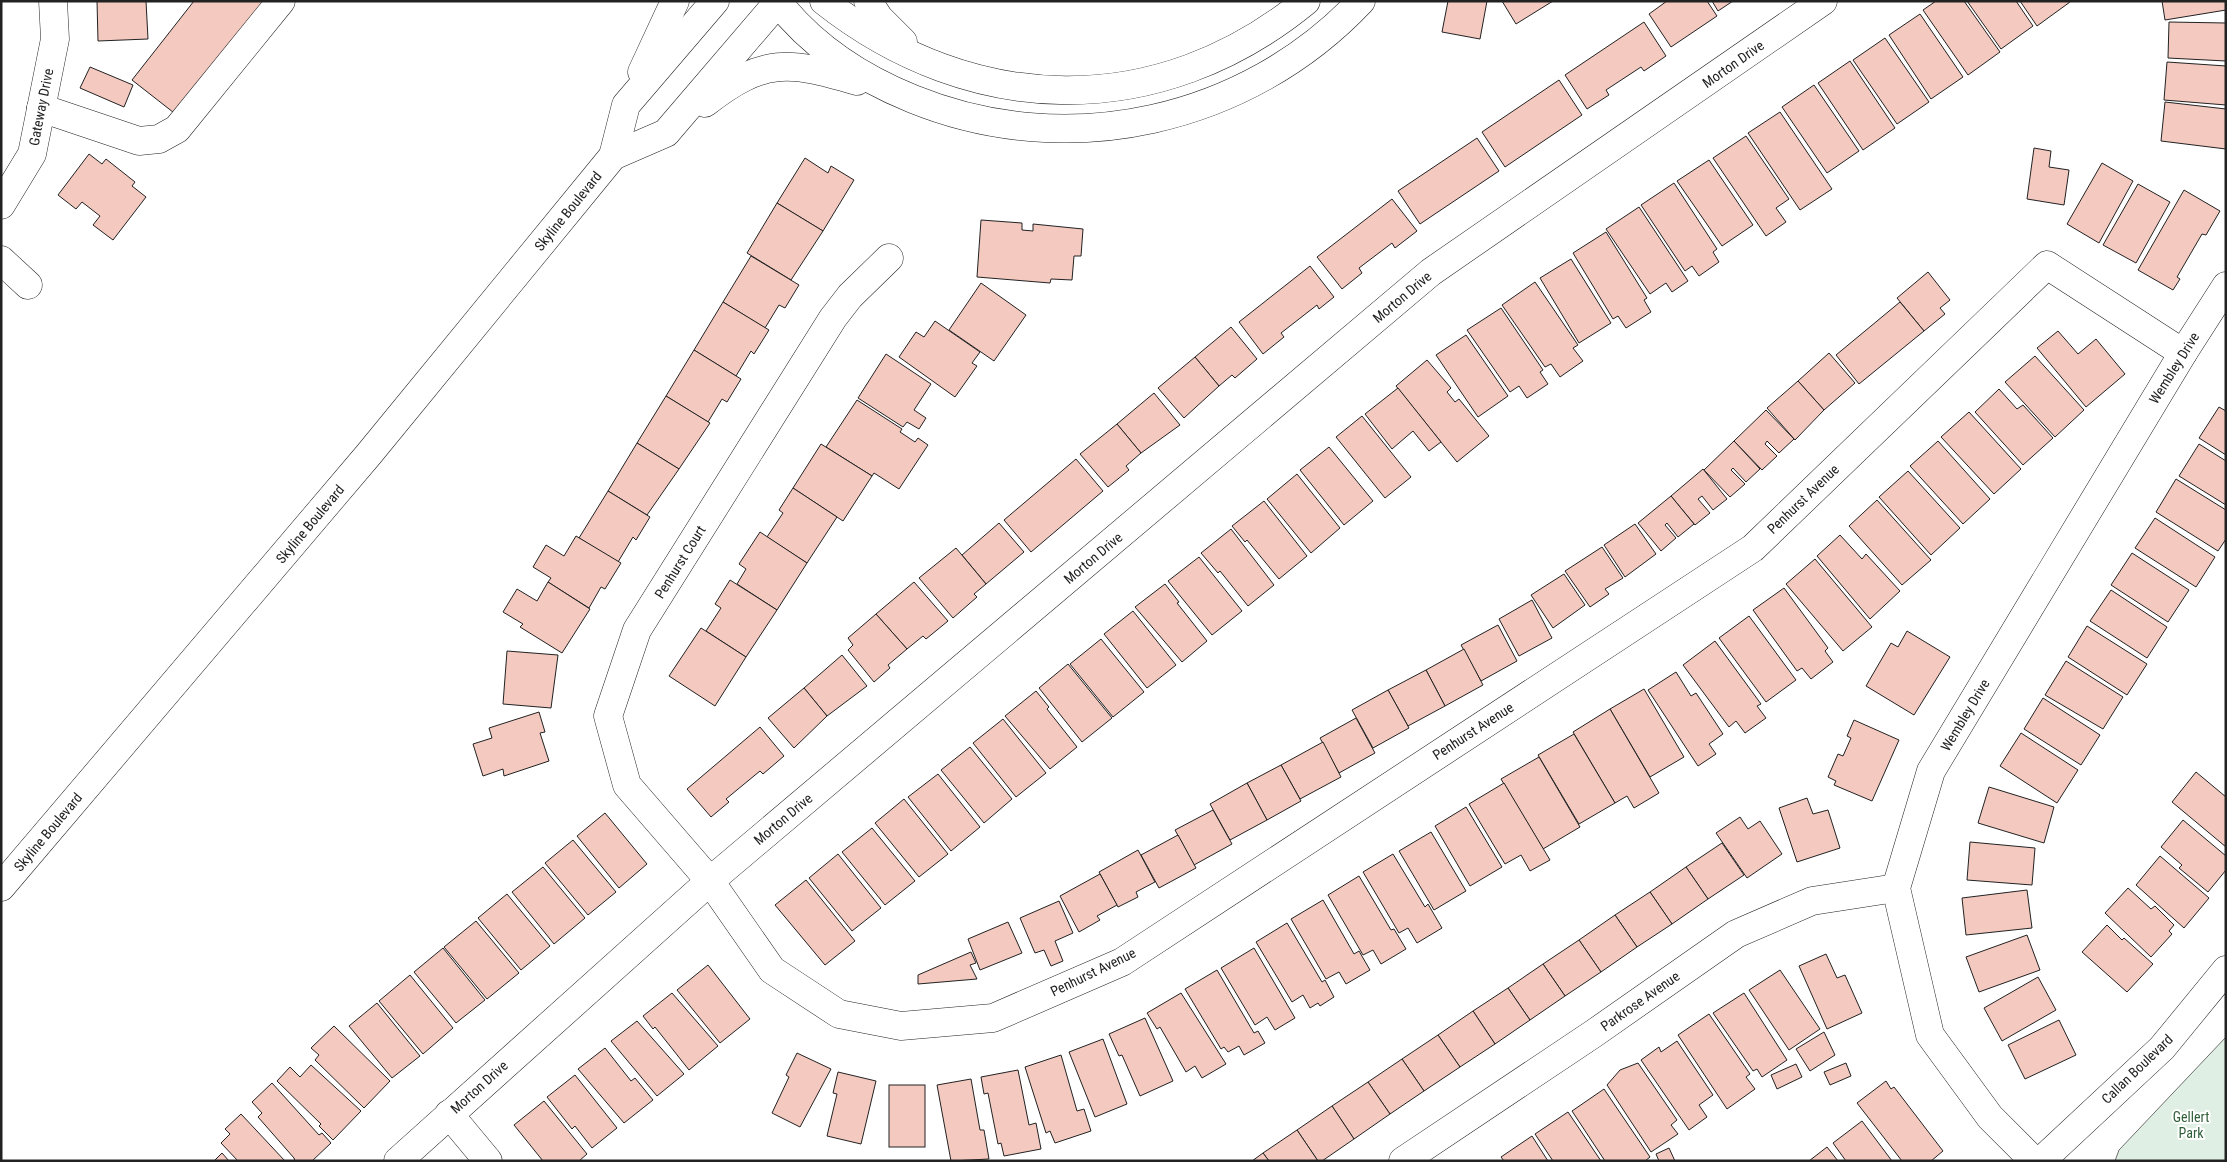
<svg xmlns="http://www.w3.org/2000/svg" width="2227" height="1162" viewBox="0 0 2227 1162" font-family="'Roboto Condensed',sans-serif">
<rect width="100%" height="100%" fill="#fff"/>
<polygon fill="#e0efe3" stroke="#6f6f6f" points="2226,1037 2226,1161 2115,1161 2119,1150"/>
<g fill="#f3c9c0" stroke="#222">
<polygon points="97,1 146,1 148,39 98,41"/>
<polygon points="194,1 268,1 178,116 132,80"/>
<polygon points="1448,1 1487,1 1480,39 1442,32"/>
<polygon points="1502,1 1553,1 1516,24"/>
<polygon points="1667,1 1707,1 1717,16 1671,47 1649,14"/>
<polygon points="1712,1 1733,1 1718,11"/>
<polygon points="1936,1 1964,1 2000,52 1968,75 1923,10"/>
<polygon points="1967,1 2016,1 2033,26 2001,49"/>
<polygon points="2020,1 2070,1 2070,2 2037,26"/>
<polygon points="2162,1 2226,1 2226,10 2165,20"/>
<polygon points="1920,14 1963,77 1931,99 1889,35"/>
<polygon points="1644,22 1666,56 1644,71 1641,67 1606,90 1609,95 1587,109 1565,75"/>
<polygon points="2169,22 2226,23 2226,61 2168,58"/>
<polygon points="1885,38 1929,102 1897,124 1853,60"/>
<polygon points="1850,61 1895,128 1863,150 1818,83"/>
<polygon points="2167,62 2226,66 2226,105 2164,100"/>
<polygon points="90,67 133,85 124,107 80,88"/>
<polygon points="1559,80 1582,115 1505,167 1482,132"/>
<polygon points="1814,85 1859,151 1827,173 1782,107"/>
<polygon points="2165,102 2226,109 2226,149 2161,141"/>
<polygon points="1780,112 1832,189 1800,210 1748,133"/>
<polygon points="1746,136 1789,199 1776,208 1786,222 1766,236 1713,158"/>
<polygon points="1477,138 1499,171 1420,224 1398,191"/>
<polygon points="2034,148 2051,151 2049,167 2069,170 2064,205 2027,199"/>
<polygon points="89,154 102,164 106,159 135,182 132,186 146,197 113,240 93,225 100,216 82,202 76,209 58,195"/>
<polygon points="805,158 828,173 831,166 854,180 823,231 777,203"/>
<polygon points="1709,160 1753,225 1722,246 1677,181"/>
<polygon points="2102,163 2133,181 2099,243 2067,224"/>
<polygon points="1674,183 1717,249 1713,252 1719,262 1699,276 1692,266 1685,271 1641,205"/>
<polygon points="2138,184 2170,202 2136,263 2103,245"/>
<polygon points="2184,190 2220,211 2206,235 2202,234 2177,277 2180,279 2173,290 2138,270"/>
<polygon points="1392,199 1417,231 1395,248 1392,243 1359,268 1362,273 1342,289 1317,257"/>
<polygon points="777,203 823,231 791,280 747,253"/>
<polygon points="1639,207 1688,281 1672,292 1666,283 1650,294 1606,229"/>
<polygon points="981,220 1022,223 1022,230 1033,231 1033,224 1083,229 1081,256 1074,256 1072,280 1051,279 1050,283 977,277"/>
<polygon points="1606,232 1647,298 1644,300 1651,312 1626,328 1618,316 1613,319 1573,253"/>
<polygon points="751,256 799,285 785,308 779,305 765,328 723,302"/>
<polygon points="1571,259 1611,323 1579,343 1540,278"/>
<polygon points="1310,266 1334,297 1319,309 1317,305 1281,333 1284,337 1263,354 1239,322"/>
<polygon points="1928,272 1950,300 1940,308 1945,314 1924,331 1897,298"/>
<polygon points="1535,282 1578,345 1573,348 1583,361 1560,377 1551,364 1545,367 1502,305"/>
<polygon points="981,283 1026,315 994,361 949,330"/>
<polygon points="723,302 769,330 754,354 751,351 736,376 694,350"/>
<polygon points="1900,302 1924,331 1859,384 1836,355"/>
<polygon points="1501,308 1543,370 1540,372 1548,384 1527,398 1519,386 1510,392 1467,330"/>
<polygon points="935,321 980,352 972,363 977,366 955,397 899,357 916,332 924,337"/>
<polygon points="1231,327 1257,359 1235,378 1232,375 1219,386 1195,357"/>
<polygon points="2058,331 2078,354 2096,339 2125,374 2086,407 2037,348"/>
<polygon points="1466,335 1508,396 1478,417 1436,355"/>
<polygon points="694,350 741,379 727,402 722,399 708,422 666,396"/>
<polygon points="1829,353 1855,383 1824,410 1798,381"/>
<polygon points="886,354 931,384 914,410 926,418 919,429 907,422 903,427 858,398"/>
<polygon points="2035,356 2084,410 2055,437 2005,382"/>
<polygon points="1195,357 1219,386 1184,418 1158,388"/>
<polygon points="1427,360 1451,388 1447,392 1455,402 1459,399 1489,436 1457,462 1396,386"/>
<polygon points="1798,381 1824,410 1795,440 1767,408"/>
<polygon points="1398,388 1441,442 1429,451 1413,431 1392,449 1365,414"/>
<polygon points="1999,389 2017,409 2023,405 2053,438 2023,465 1975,412"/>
<polygon points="1154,393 1180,425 1141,453 1117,424"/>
<polygon points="666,396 710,423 679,469 637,443"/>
<polygon points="857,400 902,429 900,432 915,442 918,438 928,445 899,489 874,473 872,476 826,447"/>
<polygon points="2219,407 2226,411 2226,455 2199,438"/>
<polygon points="1766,410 1794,439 1779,453 1767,441 1765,444 1777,456 1762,470 1734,441"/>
<polygon points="1969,412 2021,469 1994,494 1941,437"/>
<polygon points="1362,416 1411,477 1385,498 1336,437"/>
<polygon points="1117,424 1141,453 1126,466 1129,470 1108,487 1080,454"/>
<polygon points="1734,441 1760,469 1746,482 1733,468 1731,470 1745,484 1730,497 1704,470"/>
<polygon points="1938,441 1990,499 1963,524 1910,466"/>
<polygon points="637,443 679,469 647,515 608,491"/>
<polygon points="821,444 872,476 843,521 793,488"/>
<polygon points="2199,444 2226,461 2226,505 2179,476"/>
<polygon points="1329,447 1373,501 1344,525 1300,470"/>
<polygon points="1076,459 1103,491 1031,552 1004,520"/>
<polygon points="1703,469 1727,499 1713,510 1702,496 1698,499 1710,513 1695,525 1671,496"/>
<polygon points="1908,471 1960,528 1931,555 1879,497"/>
<polygon points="1297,474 1340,528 1311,553 1267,499"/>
<polygon points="2176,479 2226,510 2226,539 2218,551 2156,512"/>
<polygon points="793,488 837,517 807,563 767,537 783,513 779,510"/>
<polygon points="608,491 650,517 636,540 633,537 618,562 579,538"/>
<polygon points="1671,496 1694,524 1678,537 1667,523 1665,525 1676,538 1661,551 1638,523"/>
<polygon points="1877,500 1931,560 1902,585 1849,526"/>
<polygon points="1264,501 1307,556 1279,579 1247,540 1245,542 1232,526"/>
<polygon points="2155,518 2215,557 2196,587 2135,548"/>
<polygon points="999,523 1024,552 986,584 962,555"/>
<polygon points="1635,524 1656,554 1625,577 1604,545"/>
<polygon points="1231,529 1274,585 1248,606 1220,571 1218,573 1201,553"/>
<polygon points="760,532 807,563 777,610 737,584 746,569 739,564"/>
<polygon points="1840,535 1862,559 1866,554 1900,591 1870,619 1817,556"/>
<polygon points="576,536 621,563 605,589 601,587 589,608 548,582 551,578 533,567 546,545 564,556"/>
<polygon points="1602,547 1623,578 1605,589 1609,594 1590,607 1565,571"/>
<polygon points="956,548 986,584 974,594 977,597 953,618 919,578"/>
<polygon points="2132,553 2189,590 2168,622 2111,585"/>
<polygon points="1199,557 1242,611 1212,635 1168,581"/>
<polygon points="1815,559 1872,627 1843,651 1786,584"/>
<polygon points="1564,574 1585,605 1553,628 1531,595"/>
<polygon points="730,580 777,610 746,657 706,631 721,608 715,604"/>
<polygon points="548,582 590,609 562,653 520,627 523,624 503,612 517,589 537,601"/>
<polygon points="914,582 948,621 926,639 923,636 907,649 876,614"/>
<polygon points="1165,584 1179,602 1177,603 1207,641 1182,662 1135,607"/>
<polygon points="1784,588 1828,648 1825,651 1833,662 1811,679 1802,668 1797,671 1753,610"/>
<polygon points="2111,590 2167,627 2147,658 2090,621"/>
<polygon points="1532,600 1552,638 1519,656 1499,619"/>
<polygon points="1133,611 1176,665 1147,688 1104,634"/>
<polygon points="876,614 907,649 888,665 890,668 874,682 848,650 853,645 848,638"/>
<polygon points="1749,616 1796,680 1766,702 1719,638"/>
<polygon points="1498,625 1517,661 1481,681 1461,645"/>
<polygon points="2087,626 2147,664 2127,695 2068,657"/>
<polygon points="701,628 746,657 715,706 669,676"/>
<polygon points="1907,631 1950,657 1914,715 1866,686 1891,643 1898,647"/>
<polygon points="1101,639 1144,692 1113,717 1070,664"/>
<polygon points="1715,641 1761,704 1757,706 1766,718 1745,733 1736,721 1729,727 1683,665"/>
<polygon points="1464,649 1483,685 1445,706 1426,670"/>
<polygon points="507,651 558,655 551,708 503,704"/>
<polygon points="842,655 867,686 827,716 804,688"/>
<polygon points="2066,661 2123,697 2103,729 2045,695"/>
<polygon points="1068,664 1112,718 1082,742 1039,688"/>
<polygon points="1426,670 1445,706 1408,726 1388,690"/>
<polygon points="1676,672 1691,696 1696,693 1723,734 1709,744 1716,754 1698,766 1648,690"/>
<polygon points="804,688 827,716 794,748 768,718"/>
<polygon points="1644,689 1684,757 1650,777 1610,709"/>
<polygon points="1388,690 1409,728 1373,748 1352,710"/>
<polygon points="1036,691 1049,707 1047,709 1077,747 1050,769 1005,716"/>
<polygon points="2043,698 2100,735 2081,765 2024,729"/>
<polygon points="1610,709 1659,793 1634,808 1627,796 1615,803 1573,732"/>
<polygon points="539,712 545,732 540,733 549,761 504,776 503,769 483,776 473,744 492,738 489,728"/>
<polygon points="1356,718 1375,753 1339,773 1320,738"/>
<polygon points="1003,719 1046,773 1016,797 973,743"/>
<polygon points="1854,720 1899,740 1872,801 1834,785 1836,781 1828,777 1838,754 1843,756 1851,738 1847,736"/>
<polygon points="760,727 784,756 763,774 760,771 726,799 729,802 711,817 687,789"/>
<polygon points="2021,733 2078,770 2057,803 2000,766"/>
<polygon points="1574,734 1615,803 1579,824 1538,755"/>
<polygon points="1323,742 1341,777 1300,799 1281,765"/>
<polygon points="970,747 1012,799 984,823 941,770"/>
<polygon points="1539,757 1580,827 1543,849 1501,779"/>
<polygon points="1281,765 1301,801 1267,820 1247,783"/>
<polygon points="2196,772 2226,797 2226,847 2172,802"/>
<polygon points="938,774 980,827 951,851 908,797"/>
<polygon points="1247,783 1267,820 1230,840 1210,804"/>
<polygon points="1504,783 1550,860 1530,871 1521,855 1505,864 1469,804"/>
<polygon points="1989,787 2054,807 2044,843 1978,823"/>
<polygon points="1807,798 1813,814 1828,810 1840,848 1797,862 1779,808"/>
<polygon points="904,799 948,854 919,877 875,823"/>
<polygon points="1466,807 1502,867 1470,886 1435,826"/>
<polygon points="1213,810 1232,844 1194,865 1175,830"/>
<polygon points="605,813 647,864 619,888 577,836"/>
<polygon points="1740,817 1748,829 1760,821 1782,854 1747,878 1716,833"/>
<polygon points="2183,820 2226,856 2226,870 2208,892 2179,868 2182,865 2161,847"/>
<polygon points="872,828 915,881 885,905 842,852"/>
<polygon points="1431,832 1466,891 1434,910 1399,851"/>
<polygon points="1178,835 1196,868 1159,888 1141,855"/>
<polygon points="573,840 616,892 588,915 545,863"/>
<polygon points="1970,842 2035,848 2032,885 1967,880"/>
<polygon points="1722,843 1744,875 1708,899 1686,867"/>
<polygon points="1138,850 1155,882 1136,892 1138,897 1118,907 1099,872"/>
<polygon points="838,854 881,908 852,931 809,878"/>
<polygon points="1393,854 1425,907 1428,904 1442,928 1417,943 1408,928 1399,933 1363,872"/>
<polygon points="2160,856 2209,898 2184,928 2136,885"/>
<polygon points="543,867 585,918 554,944 512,892"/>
<polygon points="1686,867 1708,899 1672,924 1650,892"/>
<polygon points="1100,874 1117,905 1097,916 1100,920 1079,932 1060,896"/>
<polygon points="1359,876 1391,930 1394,929 1406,949 1381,964 1373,950 1363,955 1328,895"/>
<polygon points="806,880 855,941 825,965 775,905"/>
<polygon points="2128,888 2151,909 2155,906 2174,925 2169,931 2172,934 2151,957 2105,913"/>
<polygon points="2027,890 2032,928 1966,935 1962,898"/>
<polygon points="1650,892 1672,924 1637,947 1615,915"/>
<polygon points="507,894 550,946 521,970 478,918"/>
<polygon points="1323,900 1354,954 1359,951 1370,970 1346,984 1339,972 1326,979 1291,919"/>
<polygon points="1059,901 1073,933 1055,941 1063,961 1051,966 1044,950 1035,953 1020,918"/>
<polygon points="1615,915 1637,947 1601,972 1579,940"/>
<polygon points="476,921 519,973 487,999 444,947"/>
<polygon points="1008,922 1022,953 980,970 968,939"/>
<polygon points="1287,923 1322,982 1325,980 1334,997 1320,1006 1318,1003 1310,1008 1303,995 1292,1002 1256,942"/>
<polygon points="2107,925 2122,940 2124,938 2153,964 2127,992 2082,952"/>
<polygon points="2027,935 2040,970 1979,992 1966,957"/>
<polygon points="1579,940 1601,972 1565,996 1543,964"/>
<polygon points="443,948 485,1000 456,1023 414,972"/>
<polygon points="1254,948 1295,1018 1275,1030 1267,1017 1255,1025 1221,968"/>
<polygon points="971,952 976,963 970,965 977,979 918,984 918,975"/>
<polygon points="1826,954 1837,978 1845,975 1862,1013 1827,1029 1799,966"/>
<polygon points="1543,964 1565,996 1530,1020 1508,988"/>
<polygon points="708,965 750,1019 720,1043 677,990"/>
<polygon points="1217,970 1254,1033 1258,1031 1265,1043 1244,1055 1239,1046 1228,1052 1224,1047 1221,1049 1185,989"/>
<polygon points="1780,970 1820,1029 1789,1050 1749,990"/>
<polygon points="410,975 453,1028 423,1054 379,1001"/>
<polygon points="2038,977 2056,1010 2002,1041 1984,1008"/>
<polygon points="1508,988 1530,1020 1495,1044 1473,1011"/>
<polygon points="672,993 718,1046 689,1070 655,1027 653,1029 643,1016"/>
<polygon points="1181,993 1226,1064 1202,1078 1195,1066 1186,1072 1160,1027 1157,1029 1147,1013"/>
<polygon points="1744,993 1787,1060 1762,1077 1757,1069 1753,1071 1713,1013"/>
<polygon points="377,1003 420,1056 392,1078 349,1026"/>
<polygon points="1473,1011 1495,1044 1460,1067 1438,1035"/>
<polygon points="1709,1014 1750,1074 1746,1077 1755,1089 1727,1109 1678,1035"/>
<polygon points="1145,1018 1173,1081 1140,1096 1122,1055 1119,1056 1109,1034"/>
<polygon points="2059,1020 2076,1055 2025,1079 2008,1045"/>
<polygon points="637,1021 684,1074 657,1096 611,1041"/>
<polygon points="334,1026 390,1081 364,1108 315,1060 319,1055 311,1048"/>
<polygon points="1824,1032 1835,1055 1810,1071 1796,1049"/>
<polygon points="1438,1035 1460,1067 1424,1091 1402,1059"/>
<polygon points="1103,1039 1127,1104 1095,1117 1069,1052"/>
<polygon points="1677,1041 1713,1095 1699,1105 1707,1117 1689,1130 1641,1060 1659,1047 1661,1052"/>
<polygon points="605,1048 631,1081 635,1078 653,1100 624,1123 578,1069"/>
<polygon points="797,1053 831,1069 800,1127 772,1113 789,1077 786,1075"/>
<polygon points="1061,1055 1077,1111 1084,1109 1091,1131 1055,1143 1050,1131 1046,1133 1025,1067"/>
<polygon points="1402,1059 1424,1091 1390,1114 1368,1082"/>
<polygon points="1638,1063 1677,1120 1671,1125 1678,1134 1651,1152 1607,1085 1620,1070"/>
<polygon points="1846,1063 1851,1076 1830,1085 1824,1072"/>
<polygon points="1796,1064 1802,1077 1777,1089 1771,1075"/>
<polygon points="311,1065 361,1111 333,1140 319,1126 321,1124 277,1081 290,1067 300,1077"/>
<polygon points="1018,1070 1029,1125 1036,1123 1041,1149 1004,1156 1001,1143 998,1144 988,1093 984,1094 981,1077"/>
<polygon points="838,1072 876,1081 861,1144 827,1136 837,1094 833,1093"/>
<polygon points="575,1075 617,1128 592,1148 575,1126 572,1129 547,1097"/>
<polygon points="971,1079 980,1130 984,1130 989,1159 951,1161 937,1085"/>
<polygon points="1886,1081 1891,1089 1894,1087 1943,1151 1931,1161 1902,1161 1857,1103"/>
<polygon points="1368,1082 1390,1114 1354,1139 1332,1106"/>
<polygon points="272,1083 319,1135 322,1133 331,1143 312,1161 295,1161 294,1158 258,1117 262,1113 252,1102"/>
<rect x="889" y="1085" width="36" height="62"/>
<polygon points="1604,1089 1650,1157 1645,1161 1605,1161 1572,1111"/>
<polygon points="544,1101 587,1154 579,1161 543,1161 514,1125"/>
<polygon points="1332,1106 1354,1139 1322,1161 1318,1161 1297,1130"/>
<polygon points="1568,1112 1601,1161 1553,1161 1535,1134"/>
<polygon points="241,1114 285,1161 238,1161 221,1143 230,1134 225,1129"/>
<polygon points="1862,1121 1892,1161 1846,1161 1833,1143"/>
<polygon points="1297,1130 1318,1161 1269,1161 1263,1153"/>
<polygon points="1532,1136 1548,1161 1504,1161 1501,1157"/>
<polygon points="1827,1147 1838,1161 1809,1161"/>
<polygon points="1669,1148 1675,1161 1659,1161 1656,1154"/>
<polygon points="222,1153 229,1161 214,1161"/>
<polygon points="1263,1153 1269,1161 1252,1161"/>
</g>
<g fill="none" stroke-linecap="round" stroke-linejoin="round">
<defs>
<g id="minor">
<polyline points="41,108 139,141 159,139 177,129 281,1"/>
<polyline points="1,205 32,154 55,39 53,1"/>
<polyline points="889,258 850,296 833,318 637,630 608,716 627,785 710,881 772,970 839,1014 901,1026 993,1018 1122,962 1753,548 2047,265 2183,353"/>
<polyline points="1,260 28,285"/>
<polyline points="449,1114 488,1161"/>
<polyline points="398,1161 710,881 1431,272 1823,1"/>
<polyline points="1403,1161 1593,1034 1736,934 1812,901 1896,888"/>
<polyline points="2034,1161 1990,1117 1930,1035 1896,888 1931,771 2183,353 2226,286"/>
<polyline points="2041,1161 2162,1048 2226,970"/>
</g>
<g id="major">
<path d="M 777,1 C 812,46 861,78 913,99 C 1068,162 1247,122 1361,1"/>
<path d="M 824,1 C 972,118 1159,122 1306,1"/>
<polyline points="868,1 879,18 903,42"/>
<polyline points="642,72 675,1"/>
<path d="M 705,103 C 764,57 788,61 857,81"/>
<polyline points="613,156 626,105 715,1"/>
<polyline points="1,887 369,454 613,156 666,133 779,1"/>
</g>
</defs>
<use href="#minor" stroke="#222" stroke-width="29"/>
<use href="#major" stroke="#222" stroke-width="29"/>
<use href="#minor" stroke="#fff" stroke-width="28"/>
<use href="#major" stroke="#fff" stroke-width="28"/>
</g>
<g text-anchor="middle" stroke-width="4" stroke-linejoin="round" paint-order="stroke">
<g font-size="14" fill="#222" stroke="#fff">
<text transform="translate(1733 64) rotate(-35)" y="5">Morton Drive</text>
<text transform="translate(41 107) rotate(-79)" y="5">Gateway Drive</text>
<text transform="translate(568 211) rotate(-51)" y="5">Skyline Boulevard</text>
<text transform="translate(1402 297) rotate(-40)" y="5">Morton Drive</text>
<text transform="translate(2174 368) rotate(-58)" y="5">Wembley Drive</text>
<text transform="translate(1803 499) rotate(-44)" y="5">Penhurst Avenue</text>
<text transform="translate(310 524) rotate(-50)" y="5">Skyline Boulevard</text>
<text transform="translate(1093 558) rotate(-40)" y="5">Morton Drive</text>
<text transform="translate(680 562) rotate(-58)" y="5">Penhurst Court</text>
<text transform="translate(1965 715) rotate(-59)" y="5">Wembley Drive</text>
<text transform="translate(1473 731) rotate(-33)" y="5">Penhurst Avenue</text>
<text transform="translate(783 819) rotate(-40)" y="5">Morton Drive</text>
<text transform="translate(48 832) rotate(-50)" y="5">Skyline Boulevard</text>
<text transform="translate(1093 972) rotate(-26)" y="5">Penhurst Avenue</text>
<text transform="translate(1640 1001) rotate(-35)" y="5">Parkrose Avenue</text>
<text transform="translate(2137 1069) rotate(-44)" y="5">Callan Boulevard</text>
<text transform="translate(479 1087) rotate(-42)" y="5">Morton Drive</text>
</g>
<g font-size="14" fill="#2f5e38" stroke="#fff">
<text x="2191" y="1122">Gellert<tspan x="2191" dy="16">Park</tspan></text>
</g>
</g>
<rect width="2227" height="1162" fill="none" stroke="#222222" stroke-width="5"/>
</svg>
